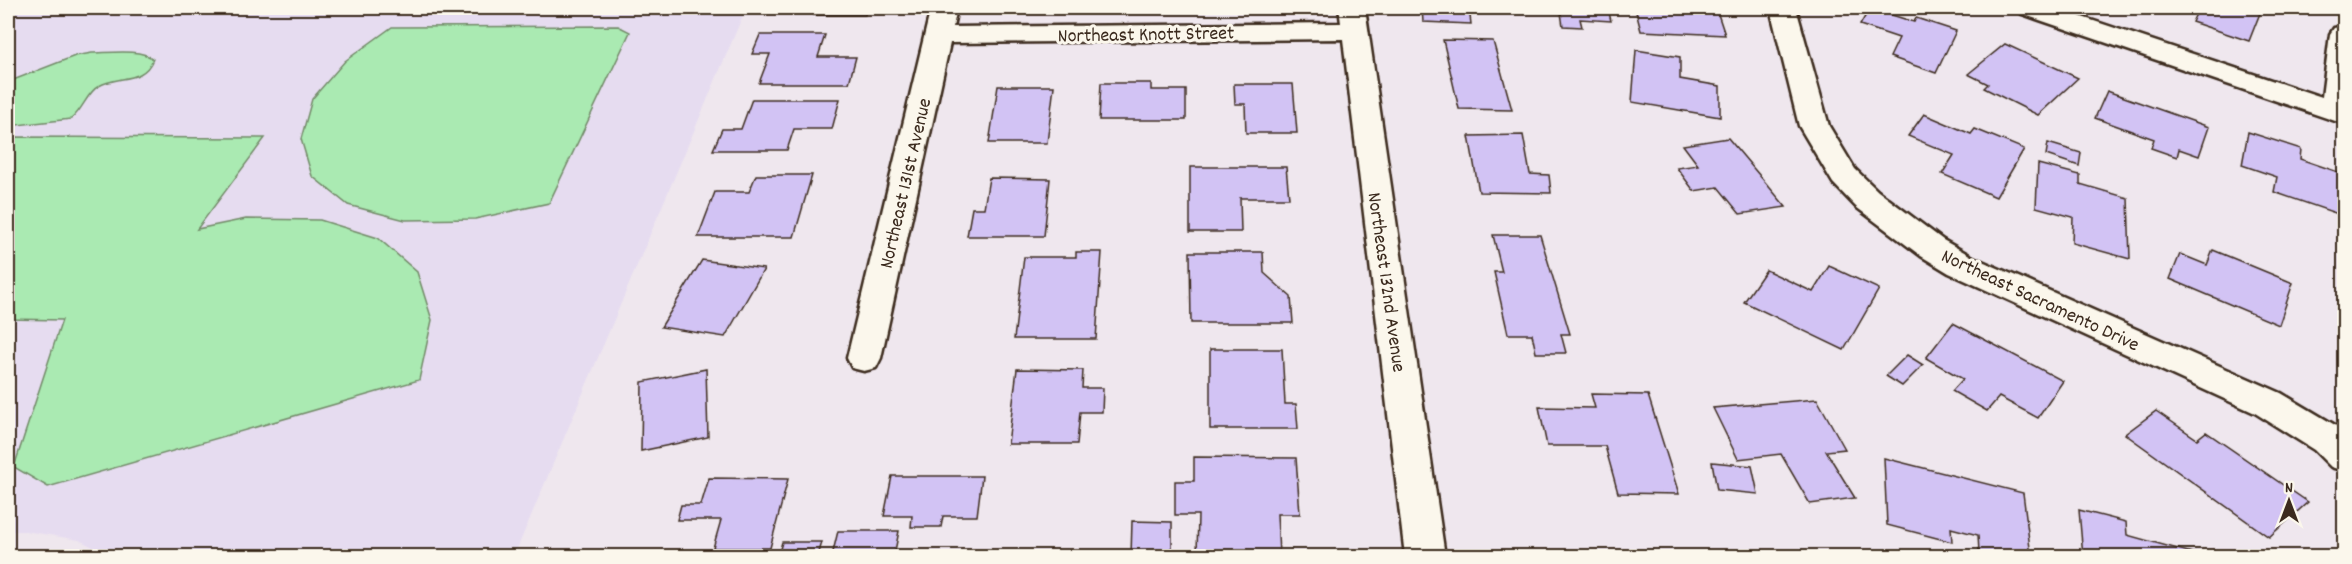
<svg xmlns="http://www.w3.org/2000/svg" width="2352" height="564" viewBox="0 0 2352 564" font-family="Dekko,sans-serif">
<rect width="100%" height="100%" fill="#efe7ee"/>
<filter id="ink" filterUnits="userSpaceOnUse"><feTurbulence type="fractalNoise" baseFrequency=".0167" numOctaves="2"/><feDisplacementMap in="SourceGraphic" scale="12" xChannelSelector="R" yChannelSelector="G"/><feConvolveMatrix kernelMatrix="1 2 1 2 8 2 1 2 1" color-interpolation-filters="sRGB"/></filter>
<g filter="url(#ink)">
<polygon fill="#e6dcf0" points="8,8 746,8 514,556 111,556 79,540 25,531 8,531"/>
<g fill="#aaeab2" stroke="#728a68" stroke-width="1.5">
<polygon points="618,26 630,32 549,203 475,219 405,220 348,205 312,176 301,139 312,99 345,61 392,27"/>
<path d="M 92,53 C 108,53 141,48 153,59 C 143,84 118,75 99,86 C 87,92 83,110 71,119 L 8,126 L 8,82 L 75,56 Z"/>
<polygon points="8,137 265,138 197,229 246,219 320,220 378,238 417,272 432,320 419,380 48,487 14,467 62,320 8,319"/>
</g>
<g fill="#d2c3f4" stroke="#3b2a1e" stroke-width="1.5">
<polygon points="817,8 867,8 865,15 814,15"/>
<polygon points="1422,8 1469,8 1471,24 1423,22"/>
<polygon points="1532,8 1608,8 1611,21 1580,19 1582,27 1563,26 1561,13 1532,11"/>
<polygon points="1635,8 1716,8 1725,35 1641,31"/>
<polygon points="1870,8 1914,22 1916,18 1956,31 1936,73 1890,57 1899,38 1860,25"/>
<polygon points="2199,8 2262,8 2249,41 2192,22"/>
<polygon points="760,35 825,35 818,57 856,57 849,83 759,83 770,54 752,54"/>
<polygon points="1443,40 1493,41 1512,110 1459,109"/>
<polygon points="2005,44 2078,78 2038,115 1984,88 1988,84 1968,74"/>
<polygon points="1636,50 1680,57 1680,79 1720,86 1720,117 1632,102"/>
<polygon points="1101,83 1151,83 1151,90 1186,90 1186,120 1099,120"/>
<polygon points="1234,84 1293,84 1297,133 1246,133 1245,104 1235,104"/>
<polygon points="998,86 1054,86 1047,143 989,143"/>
<polygon points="2107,91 2209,127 2199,156 2179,149 2177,157 2151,148 2154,139 2095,118"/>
<polygon points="752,99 840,99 832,129 794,129 787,150 713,150 722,129 741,129"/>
<polygon points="1924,114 1971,134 1975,129 2024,149 1996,197 1942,174 1954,155 1908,136"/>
<polygon points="2248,132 2301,149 2300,159 2344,174 2344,216 2274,192 2277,177 2242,165"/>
<polygon points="1523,135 1530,174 1549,175 1551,193 1479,192 1469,136"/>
<polygon points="1728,138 1786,207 1740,214 1718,187 1694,191 1677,168 1698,165 1683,145"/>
<polygon points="2048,143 2081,153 2079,166 2046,155"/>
<polygon points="2038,164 2080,175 2080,184 2128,198 2130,259 2072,243 2073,217 2036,207"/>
<polygon points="1190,167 1286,167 1289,198 1240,198 1241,232 1190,232"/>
<polygon points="756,175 812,175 794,237 698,237 715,192 749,192"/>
<polygon points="989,178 1050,179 1044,236 967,236 972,208 984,208"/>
<polygon points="1493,235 1540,235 1570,334 1561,334 1566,353 1536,353 1532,334 1508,334 1494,272 1502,272"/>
<polygon points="2213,250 2293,283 2279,325 2170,279 2180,254 2207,265"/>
<polygon points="1076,252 1102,252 1096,339 1014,339 1024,257 1076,257"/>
<polygon points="1190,252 1263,252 1264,273 1291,297 1293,323 1191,323"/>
<polygon points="702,260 764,269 725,337 661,327"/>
<polygon points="1829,266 1879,289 1844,350 1744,302 1766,270 1813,292"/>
<polygon points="1953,323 2063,381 2038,418 1999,397 1987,411 1952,391 1963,379 1926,358"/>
<polygon points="1210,349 1282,349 1285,404 1296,404 1298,429 1210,429"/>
<polygon points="1907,355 1923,365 1902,386 1886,376"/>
<polygon points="706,369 708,437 641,451 642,382"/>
<polygon points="1017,369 1083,370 1082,388 1103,388 1102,412 1080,412 1077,444 1008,444"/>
<polygon points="1591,394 1648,395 1679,494 1618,493 1605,446 1547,446 1539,407 1595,408"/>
<polygon points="1817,399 1845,449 1826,451 1855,498 1810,504 1781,454 1738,459 1713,408"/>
<polygon points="2156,411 2197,439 2206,432 2308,502 2269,537 2125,434"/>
<polygon points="1194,457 1296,458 1300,514 1277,514 1279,555 1197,554 1198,515 1175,515 1175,481 1194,481"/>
<polygon points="1884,458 2023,493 2031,556 1996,556 1979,552 1978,535 1951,528 1952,542 1887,525"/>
<polygon points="1712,462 1752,466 1758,494 1717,490"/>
<polygon points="892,476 982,476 977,516 943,516 941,527 911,527 912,516 884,516"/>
<polygon points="709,478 788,479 770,548 713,548 721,520 677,520 681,505 701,505"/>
<polygon points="2079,510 2126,522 2127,535 2203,556 2083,556"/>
<polygon points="1132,521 1172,522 1172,556 1131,556"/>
<polygon points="838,531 899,531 894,556 832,556"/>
<polygon points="782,542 822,542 818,556 778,556"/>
</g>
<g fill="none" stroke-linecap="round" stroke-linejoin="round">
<defs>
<g id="street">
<polygon points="931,8 957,8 953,27 1341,23 1339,8 1365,8 1445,556 1405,556 1343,39 950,43 881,358 876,368 864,371 852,368 847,358"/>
<polygon points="1770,8 1796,8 1829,126 1855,169 1878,191 1943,240 1973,257 2281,393 2340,428 2344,433 2344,471 2331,467 2314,450 2255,413 1949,273 1921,256 1856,207 1833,183 1799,126"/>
<polygon points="2018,8 2055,8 2322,97 2330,34 2334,28 2344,26 2344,124 2022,14"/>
</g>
</defs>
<use href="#street" stroke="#3b2a1e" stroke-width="5"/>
<use href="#street" fill="#fbf7ec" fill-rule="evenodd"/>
</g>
</g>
<g text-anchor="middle" stroke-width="6" stroke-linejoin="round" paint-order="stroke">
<g font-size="20" fill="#3b2a1e" stroke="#fbf7ec">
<text transform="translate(1146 33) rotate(-1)" y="7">Northeast Knott Street</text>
<text transform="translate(904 183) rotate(-77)" y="7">Northeast 131st Avenue</text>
<text transform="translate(1388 282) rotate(82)" y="7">Northeast 132nd Avenue</text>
<text transform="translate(2041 299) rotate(25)" y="7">Northeast Sacramento Drive</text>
</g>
</g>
<rect width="2352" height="564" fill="none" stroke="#fbf7ec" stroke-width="30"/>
<rect x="15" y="15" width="2322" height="534" fill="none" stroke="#3b2a1e" stroke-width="2" filter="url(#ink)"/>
<g transform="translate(2289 501)" stroke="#fbf7ec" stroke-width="4.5" paint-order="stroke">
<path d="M0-4.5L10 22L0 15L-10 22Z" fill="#3b2a1e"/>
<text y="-9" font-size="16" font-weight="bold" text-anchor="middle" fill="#3b2a1e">N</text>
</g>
</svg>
